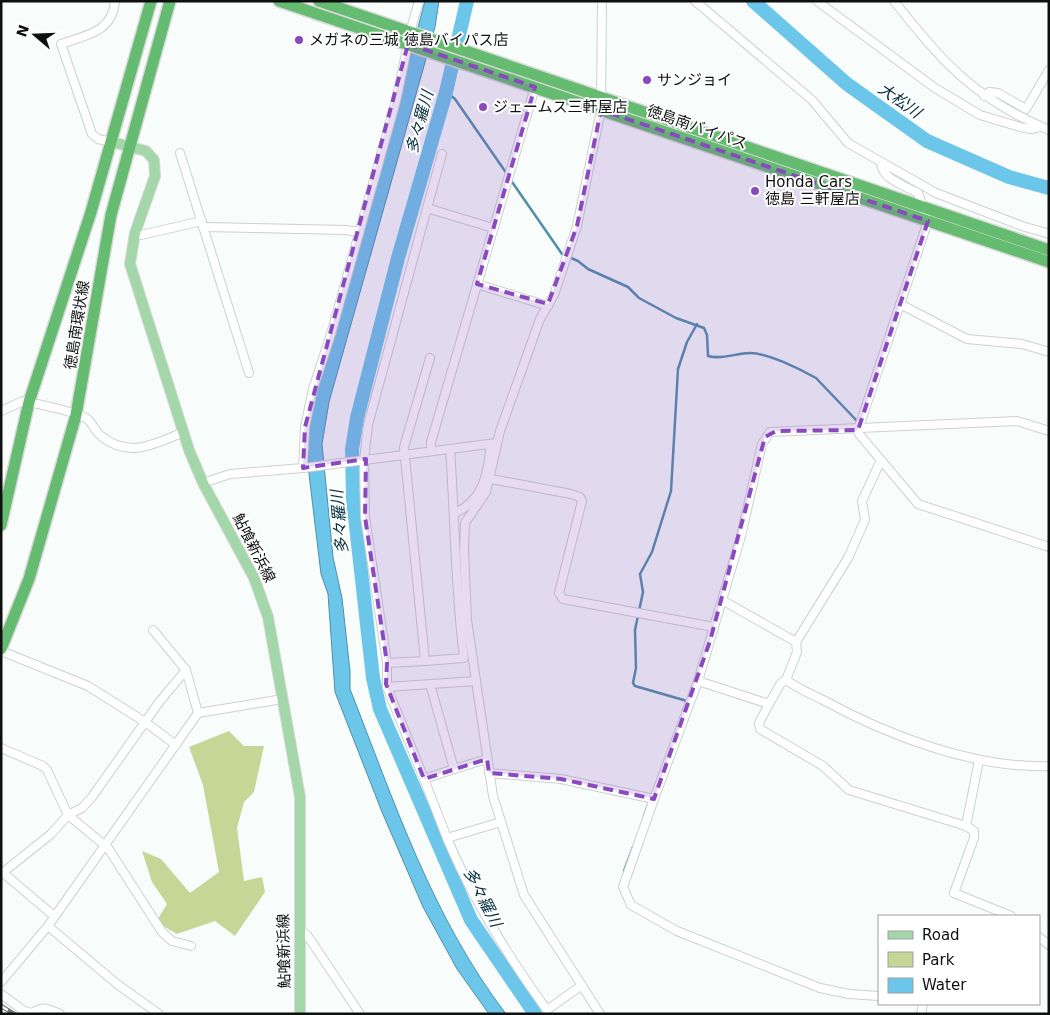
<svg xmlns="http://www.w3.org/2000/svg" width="1050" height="1015" viewBox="0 0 1050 1015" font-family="'DejaVu Sans','Noto Sans JP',sans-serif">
<rect width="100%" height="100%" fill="#f8fdfb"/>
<polygon fill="#c6d697" points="229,731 244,746 264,746 254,792 244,802 237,828 244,881 262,877 265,892 235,936 215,921 177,934 156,922 167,904 152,882 142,851 161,859 190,893 219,872 203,785 189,747"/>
<path fill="#6cc6ea" stroke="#508fa8" d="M 425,1 L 439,1 L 435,27 L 329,402 L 322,444 L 333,557 L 342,598 L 350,671 L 350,689 C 394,801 432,917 506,1014 L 489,1014 L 457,969 L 423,907 L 382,812 L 335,692 L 328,594 L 321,574 L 309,474 L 308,430 L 316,390 L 398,102 Z"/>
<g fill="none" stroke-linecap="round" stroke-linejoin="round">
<g stroke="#508fa8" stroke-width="2.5">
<polyline points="446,92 455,99 507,174"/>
<path d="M 510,179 L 562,254 L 578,261 L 588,269 L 628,287 L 639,298 L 676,318 L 704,328 L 707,335 L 708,356 C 722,360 736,353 750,353 C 768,353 800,369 816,378 L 858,422"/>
<polyline points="686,704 687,701 635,686 633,683 636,668 635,630 643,592 640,574 652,552 671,491 678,369 687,342 697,324"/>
<polyline points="644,816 648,805"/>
<polyline points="624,871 633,847"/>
</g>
<g stroke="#6cc6ea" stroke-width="14">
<polyline points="467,1 446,92 398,258 357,418 352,449 353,499 373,678 380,709 471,920 535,1014"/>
<polyline points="753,1 847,84 927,141 1009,177 1049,188"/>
</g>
<defs>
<g id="minor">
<polyline points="695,1 812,100 848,143 936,193 1022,226 1049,234"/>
<polyline points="817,1 935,88 980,115 1024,128 1031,129 1040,127"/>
<path d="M 894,1 C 943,63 975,99 1049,130"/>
<polyline points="410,32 419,1"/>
<polyline points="984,96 989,92 998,93 1026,109 1049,70"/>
<path d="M 112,142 L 98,139 L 92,134 L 61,44 C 86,35 112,33 115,1"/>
<polyline points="180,153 249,373"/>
<path d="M 881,163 C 882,179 905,186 918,193 L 928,221 L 858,430 L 859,434 L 918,504 L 1049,547"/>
<polyline points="427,208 442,154"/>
<polyline points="203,227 346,230 359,232"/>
<polyline points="135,233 141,235 202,221"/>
<polyline points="477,284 548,306"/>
<polyline points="900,304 967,339 1022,344 1049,352"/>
<path d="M 430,358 L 404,447 L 425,661 L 464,658 C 455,588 455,519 450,449"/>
<path d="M 1,411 L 23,401 C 38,404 74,411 86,418 C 92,422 95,431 101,436 C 130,459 154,444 184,432"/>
<polyline points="431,451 431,442 535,87"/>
<polyline points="303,468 305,427 313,389 331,334 396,101 408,44"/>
<polyline points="491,479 571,494 580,497 582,501 559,593 563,599 714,627 741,536 762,444 770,432 1017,421 1049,431"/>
<polyline points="203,483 230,474 303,468 496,443"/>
<path d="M 455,513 C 484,500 488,473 491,444"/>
<polyline points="722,600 796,642 848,558 865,520 862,501 881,460"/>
<polyline points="714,627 698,681 769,704 781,683 786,680"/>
<polyline points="153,630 186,670 198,713"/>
<path d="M 796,642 L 797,652 L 786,680 C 797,688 811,694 823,700 C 887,735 975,769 1049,766"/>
<polyline points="1,651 88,686 145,722 176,745"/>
<polyline points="425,661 387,663 365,517 364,460 368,425 427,208 493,228"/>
<polyline points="387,663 387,687 476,681"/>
<polyline points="430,684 454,769 487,759"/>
<polyline points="387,687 424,779 454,769"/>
<polyline points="769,704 759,723 760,729 823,766 849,790 966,826 979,760"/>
<polyline points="1,748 43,766 47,770 68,815 108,848 162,932 172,941 191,946"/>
<polyline points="489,773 561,779 654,799 698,681"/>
<polyline points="424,779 447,838 501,822"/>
<polyline points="654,799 623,887 631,905 677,931 820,988 849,994 879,996"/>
<polyline points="966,826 974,831 974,838 954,893 1011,916"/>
<path d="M 447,838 C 473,900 507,955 547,1010 L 582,985"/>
<polyline points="1,871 54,916"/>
<polyline points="1,874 51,834 68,815 82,808 92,797 160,701 186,670"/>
<polyline points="48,926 117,984 159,1014"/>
<polyline points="299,930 307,935 360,1014"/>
<polyline points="1039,937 1049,945"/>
<polyline points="1,982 48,926 198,713 283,699"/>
<path d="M 1,994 L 24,1011 L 32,1013 C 43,1006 48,1008 60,1014"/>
<polyline points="600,1014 524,895 493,796 467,620 464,551 465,523 486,492 500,431 540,319 554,295 577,226 601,110 602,1"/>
<polyline points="921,1014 923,1004"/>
</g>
<polyline id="major" points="112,142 146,151 154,160 155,176 135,233 130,264 189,450 203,483 254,578 268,617 300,797 300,1014"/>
<g id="highway">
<polyline points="279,1 1049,262"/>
<polyline points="319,1 1049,250"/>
<polyline points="1,525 29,402 91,212 151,1"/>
<polyline points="1,649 29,579 76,415 111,215 170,1"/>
</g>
</defs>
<use href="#minor" stroke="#cdd1d0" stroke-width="10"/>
<use href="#major" stroke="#d8d9d9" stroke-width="12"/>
<use href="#highway" stroke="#d8d9d9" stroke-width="14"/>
<use href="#minor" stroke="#fff" stroke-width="8"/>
<use href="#major" stroke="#a3d6a9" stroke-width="10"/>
<use href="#highway" stroke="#65bb6f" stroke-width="11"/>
<defs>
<polyline id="rail" points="1,1006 14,1014"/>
</defs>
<use href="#rail" stroke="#727574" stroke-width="4.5"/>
<use href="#rail" stroke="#fff" stroke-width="2.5" stroke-dasharray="8" stroke-linecap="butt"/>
</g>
<path fill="#894ac0" fill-opacity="0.2" stroke="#894ac0" stroke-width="4" stroke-dasharray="10 6" stroke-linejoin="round" d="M 408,44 L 535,87 L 477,284 L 548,304 L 577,226 L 601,110 L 928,221 L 858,430 L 776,431 L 765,437 L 710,641 L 654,799 L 561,779 L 489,773 L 487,759 L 424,779 L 386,684 L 387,663 L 365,517 L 366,459 L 303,468 L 305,427 Z"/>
<g fill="#894ac0" stroke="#fff" stroke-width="2">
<circle cx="299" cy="40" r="5"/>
<circle cx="647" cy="80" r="5"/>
<circle cx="483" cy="107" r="5"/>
<circle cx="755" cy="191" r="5"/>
</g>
<g text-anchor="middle" stroke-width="4" stroke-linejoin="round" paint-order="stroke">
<g font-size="15" fill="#0e100f" stroke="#fff" text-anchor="start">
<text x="309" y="45">メガネの三城 徳島バイパス店</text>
<text x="657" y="85">サンジョイ</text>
<text x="493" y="112">ジェームス三軒屋店</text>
<text x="765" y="187">Honda Cars<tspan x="765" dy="17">徳島 三軒屋店</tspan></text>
</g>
<g font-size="15" fill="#0e100f" stroke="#fff">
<text transform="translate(697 127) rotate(19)" y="5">徳島南バイパス</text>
<text transform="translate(77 325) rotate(-81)" y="5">徳島南環状線</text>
<text transform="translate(254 548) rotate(63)" y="5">鮎喰新浜線</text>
<text transform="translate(284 951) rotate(-91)" y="5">鮎喰新浜線</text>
</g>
<g font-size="16" font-style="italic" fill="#05303f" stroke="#fff">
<text transform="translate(900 100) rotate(35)" y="6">大松川</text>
<text transform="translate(419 122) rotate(-75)" y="6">多々羅川</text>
<text transform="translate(339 522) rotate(-95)" y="6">多々羅川</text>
<text transform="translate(483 897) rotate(63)" y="6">多々羅川</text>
</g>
</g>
<rect width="1050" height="1015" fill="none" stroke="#0e100f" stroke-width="5"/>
<rect x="878" y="915" width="162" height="90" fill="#ffffff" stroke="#9f9f9f"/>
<rect x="888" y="931" width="25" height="8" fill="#a3d6a9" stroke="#9f9f9f"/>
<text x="922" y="940" font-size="15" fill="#0e100f">Road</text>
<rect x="888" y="952" width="25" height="15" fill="#c6d697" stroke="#9f9f9f"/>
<text x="922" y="965" font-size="15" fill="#0e100f">Park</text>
<rect x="888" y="978" width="25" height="15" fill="#6cc6ea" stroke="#9f9f9f"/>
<text x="922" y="990" font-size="15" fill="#0e100f">Water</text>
<g transform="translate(35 35) rotate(289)" stroke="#ffffff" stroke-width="4" paint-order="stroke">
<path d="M0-4L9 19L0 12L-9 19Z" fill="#0e100f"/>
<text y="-8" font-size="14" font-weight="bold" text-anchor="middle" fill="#0e100f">N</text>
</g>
</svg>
